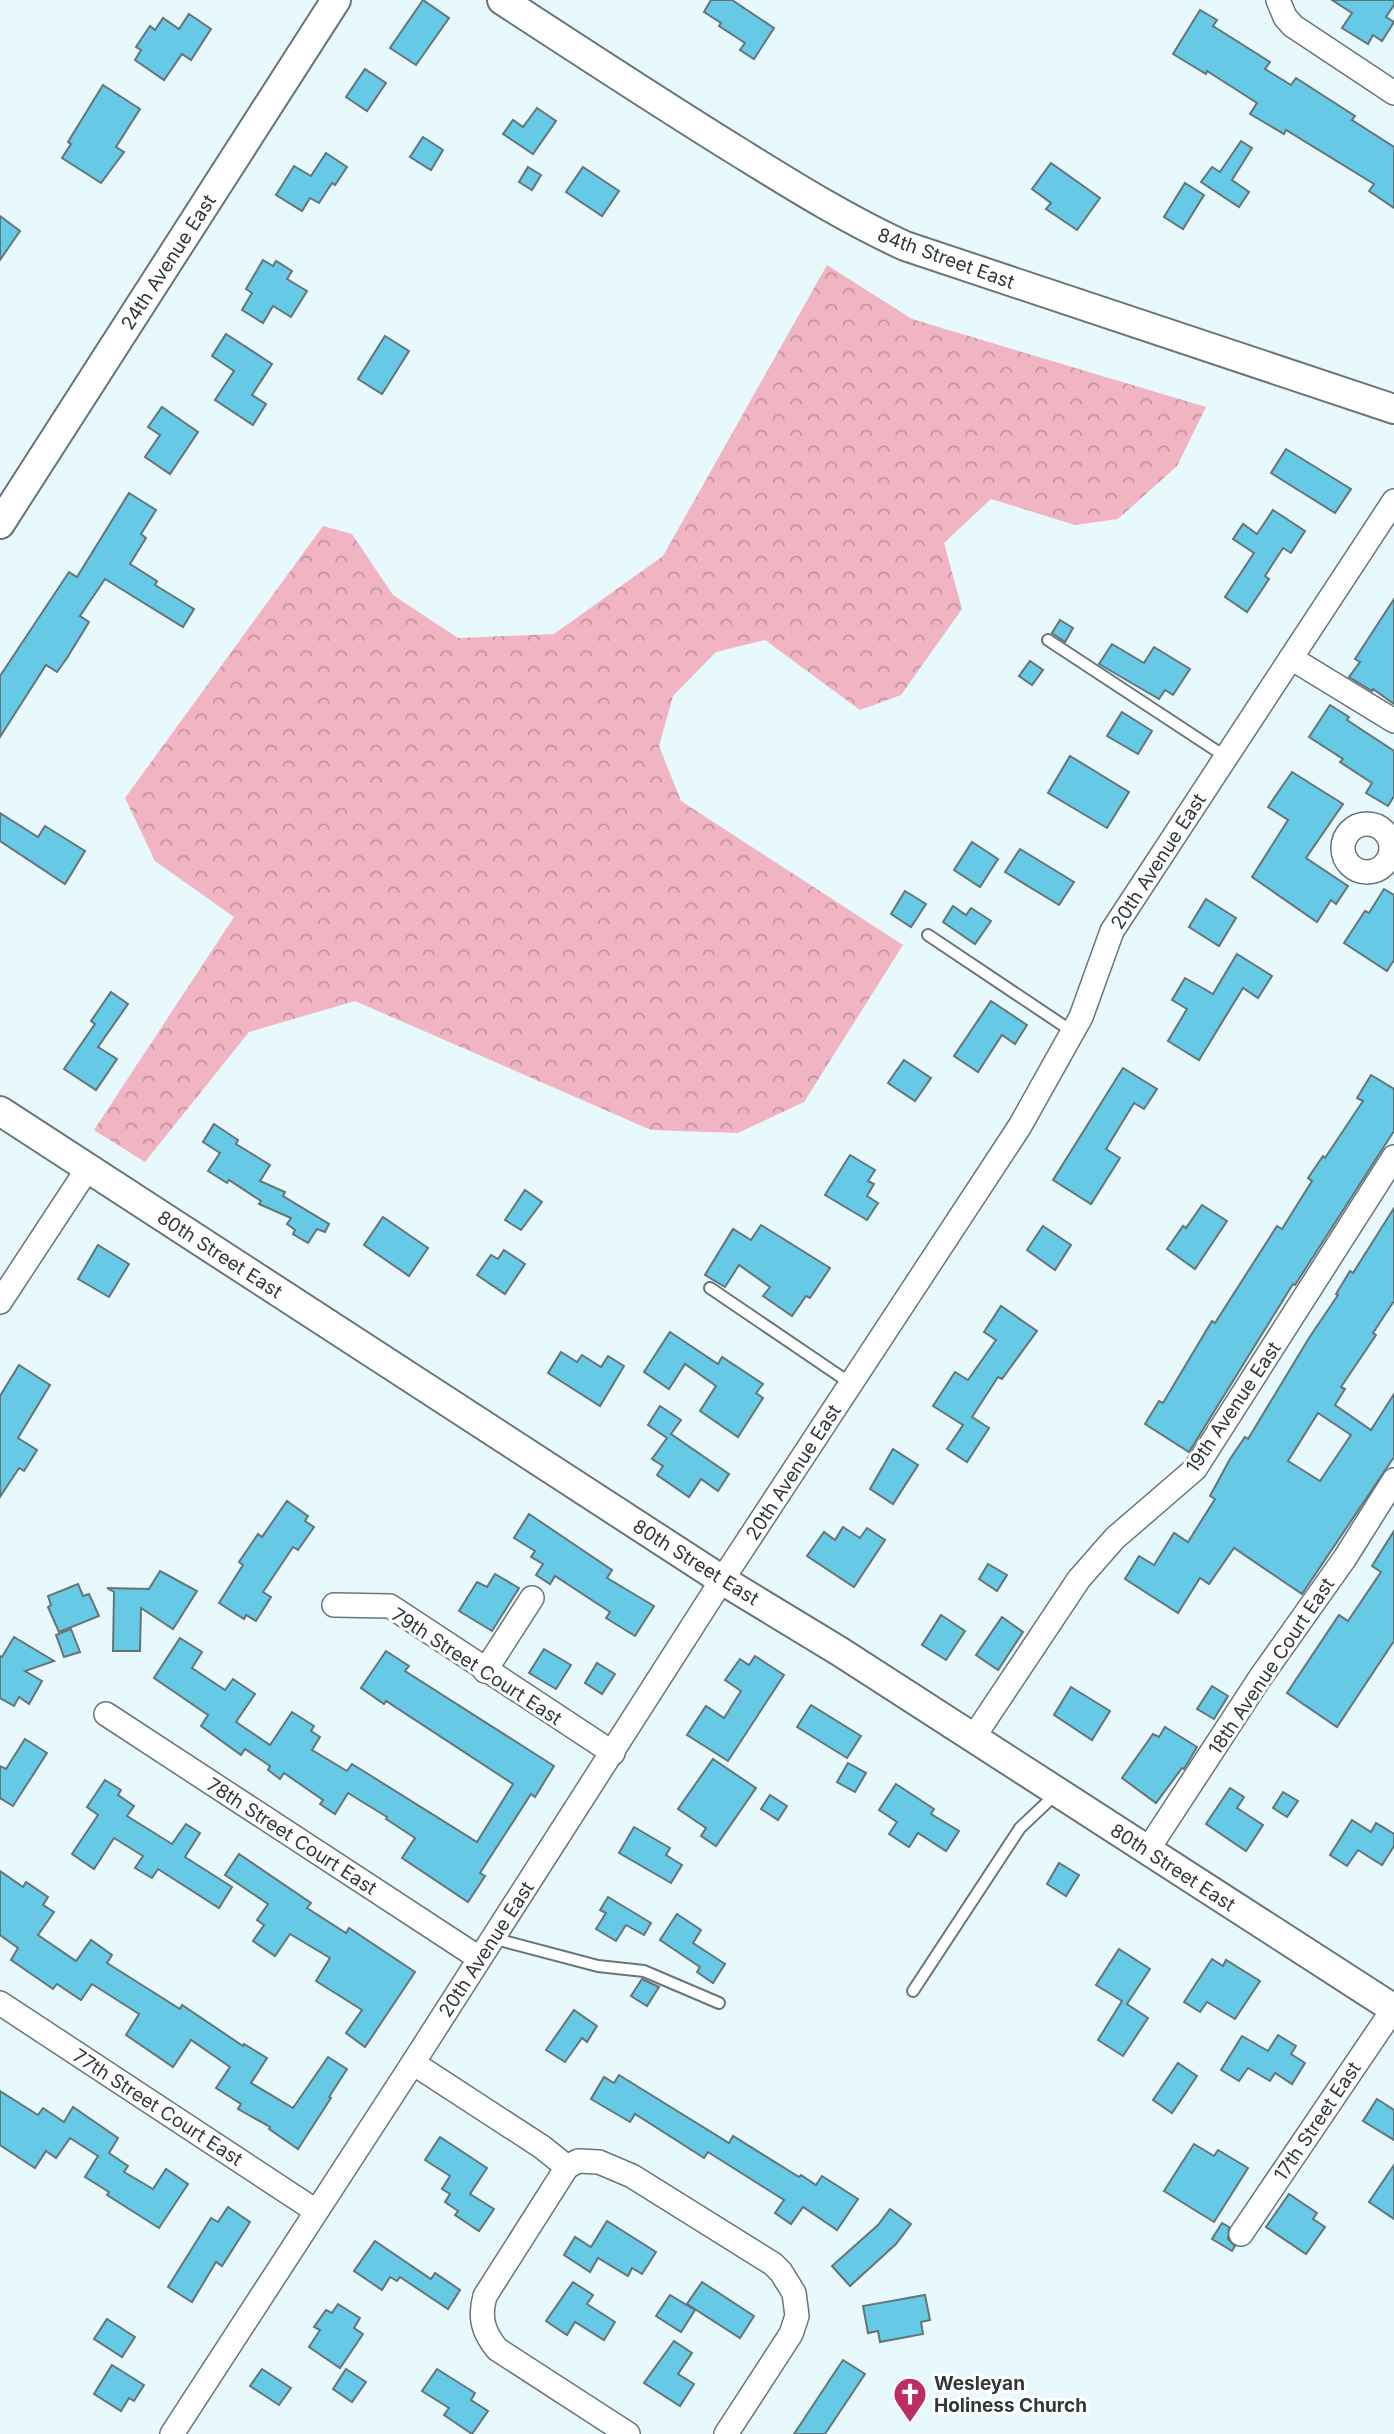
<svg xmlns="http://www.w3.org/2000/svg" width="1394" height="2434" viewBox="0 0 1394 2434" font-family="Inter,sans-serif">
<defs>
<pattern id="forest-crowns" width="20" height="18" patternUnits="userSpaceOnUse" patternTransform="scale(1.75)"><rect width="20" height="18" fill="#f1b4c3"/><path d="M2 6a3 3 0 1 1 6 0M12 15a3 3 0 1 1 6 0" fill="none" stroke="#c4939f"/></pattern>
</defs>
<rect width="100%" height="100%" fill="#e8f9fe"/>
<polygon fill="url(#forest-crowns)" points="827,265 912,319 1206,407 1177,466 1118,519 1075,525 991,499 944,543 962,609 901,695 860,710 765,640 716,652 673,696 659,746 681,801 903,945 804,1102 738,1133 651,1130 355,1001 249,1032 145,1162 94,1130 234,917 155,861 125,798 323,526 352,534 393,595 458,638 554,634 663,556"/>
<g fill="#66cae7" stroke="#657479" stroke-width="2" fill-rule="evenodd">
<polygon points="423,0 449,18 416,65 390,48"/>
<polygon points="711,0 732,0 774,28 754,59 740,50 745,43 719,26 721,23 704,12"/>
<polygon points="1332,0 1394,0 1394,5 1386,17 1394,22 1382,41 1373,35 1368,44 1342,28 1352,13"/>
<polygon points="1200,10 1217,20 1213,26 1270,62 1265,69 1291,85 1296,78 1355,116 1352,120 1394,147 1394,208 1369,191 1374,184 1286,130 1284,134 1250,114 1257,103 1207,71 1206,74 1173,54"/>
<polygon points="189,14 211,29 191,60 182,54 164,80 135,60 141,50 136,47 150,26 155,30 163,18 179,29"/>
<polygon points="365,69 386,83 367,111 346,97"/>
<polygon points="103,85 140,109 116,147 124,152 101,183 62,158 71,144 68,142"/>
<polygon points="537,108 556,121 533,154 503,134 513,120 523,127"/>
<polygon points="423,137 443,150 431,170 410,157"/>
<polygon points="1241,141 1252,148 1232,180 1249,192 1239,207 1201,182 1212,167 1220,172"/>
<polygon points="326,153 347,167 335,185 332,183 319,203 310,198 302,211 276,195 294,166 311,176"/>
<polygon points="1051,163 1100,198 1077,230 1046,209 1051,203 1032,189"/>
<polygon points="528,167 541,175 532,190 519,182"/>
<polygon points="583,167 619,191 602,216 566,192"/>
<polygon points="1185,183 1204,195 1183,229 1164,217"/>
<polygon points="0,216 20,231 0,260"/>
<polygon points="263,260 273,266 276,261 292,271 287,279 307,291 291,317 273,306 263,323 242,310 252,293 246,289"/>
<polygon points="226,334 272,364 252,395 266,404 253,425 215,400 234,371 212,356"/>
<polygon points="385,336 409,351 382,394 358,379"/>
<polygon points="162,407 198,432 170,474 145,457 160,435 148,427"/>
<polygon points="1286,449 1351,489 1335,513 1271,473"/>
<polygon points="129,493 156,510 141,534 146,538 130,564 157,581 155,585 194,609 183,627 105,579 80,616 89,622 67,658 57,672 46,665 0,737 0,676 69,572 77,577"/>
<polygon points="1273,510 1305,531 1291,553 1283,548 1265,576 1269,579 1247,612 1225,597 1254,553 1233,539 1243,524 1257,534"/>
<polygon points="1394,599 1394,704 1373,689 1372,691 1349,677 1360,662 1355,659"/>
<polygon points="1060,620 1073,628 1065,642 1052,633"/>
<polygon points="1112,644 1144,663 1154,647 1190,669 1173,695 1165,690 1159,699 1099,664"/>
<polygon points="1030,661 1043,670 1032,685 1019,676"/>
<polygon points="1330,705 1349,717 1347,720 1394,751 1394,796 1388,806 1366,793 1372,783 1340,762 1343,759 1309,737"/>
<polygon points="1122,712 1152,731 1138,754 1107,736"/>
<polygon points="1070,756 1129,792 1107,828 1048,793"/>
<polygon points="1292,772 1343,804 1306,858 1348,886 1336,904 1331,900 1317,922 1252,877 1288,820 1268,807"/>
<polygon points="0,813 38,837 45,826 85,851 65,884 0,841"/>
<polygon points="972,842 998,859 980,887 954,870"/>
<polygon points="1020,849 1074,882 1059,905 1005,872"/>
<polygon points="1384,889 1394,895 1394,960 1387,971 1344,943 1365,911 1369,913"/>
<polygon points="905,891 926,904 911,927 891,914"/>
<polygon points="1206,899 1236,918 1219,946 1189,927"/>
<polygon points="953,906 966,915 971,908 991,921 975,944 943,922"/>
<polygon points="1237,954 1272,976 1258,998 1243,988 1199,1060 1168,1041 1187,1009 1172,1000 1185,978 1213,994"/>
<polygon points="111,992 128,1004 98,1047 117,1059 96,1090 64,1069 95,1024 91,1021"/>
<polygon points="991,1001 1027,1025 1015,1044 1002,1035 978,1072 954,1056"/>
<polygon points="904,1060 931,1078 915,1101 888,1083"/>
<polygon points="1123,1068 1157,1089 1144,1109 1134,1103 1106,1149 1120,1158 1091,1204 1053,1180"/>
<polygon points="1371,1075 1394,1089 1394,1131 1295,1285 1293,1284 1189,1452 1145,1424 1159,1401 1163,1403 1212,1321 1215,1323 1277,1226 1282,1229 1312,1181 1308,1178 1323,1156 1325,1158 1363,1101 1357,1098"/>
<polygon points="214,1124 238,1140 236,1144 270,1165 260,1181 285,1192 283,1196 329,1224 325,1232 317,1229 308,1243 293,1234 295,1230 287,1224 291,1218 259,1204 261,1201 229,1180 227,1183 208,1171 220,1153 203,1142"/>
<polygon points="850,1155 875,1170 868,1181 874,1184 867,1196 878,1203 867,1220 825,1195"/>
<polygon points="525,1190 542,1202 521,1230 505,1220"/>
<polygon points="1202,1205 1227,1221 1195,1269 1167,1249 1183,1226 1186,1228"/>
<path d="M 1394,1208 L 1394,1301 L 1373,1333 L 1376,1335 L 1341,1387 L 1345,1389 L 1335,1405 L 1371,1430 L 1394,1394 L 1394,1457 L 1302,1594 L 1234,1548 L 1209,1584 L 1200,1578 L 1178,1613 L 1125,1579 L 1139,1556 L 1154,1565 L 1174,1533 L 1188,1542 L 1215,1499 L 1210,1496 L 1230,1459 L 1245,1437 L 1248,1439 L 1309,1338 L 1338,1295 L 1336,1294 L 1350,1271 L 1353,1273 ZM 1318,1413 L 1351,1435 L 1320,1481 L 1288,1461 Z"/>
<polygon points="383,1217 428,1248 409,1276 364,1245"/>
<polygon points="761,1225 830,1268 810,1298 806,1296 792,1316 763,1296 770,1287 739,1265 725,1287 705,1275 733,1229 751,1240"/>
<polygon points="1043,1226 1071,1245 1055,1270 1027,1250"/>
<polygon points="98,1245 129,1264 109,1297 78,1279"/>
<polygon points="504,1250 525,1264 505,1294 477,1275 491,1255 498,1259"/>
<polygon points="1001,1306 1037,1331 1002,1379 998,1377 972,1417 989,1428 967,1462 947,1449 963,1425 933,1406 955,1372 968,1380 996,1340 984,1332"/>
<polygon points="670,1332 718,1364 722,1357 763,1384 756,1393 763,1398 738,1437 700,1411 716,1386 685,1364 669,1389 644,1372"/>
<polygon points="561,1352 577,1362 582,1355 601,1367 608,1356 624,1366 600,1406 548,1373"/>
<polygon points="19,1365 50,1385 18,1438 37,1450 24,1471 19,1468 0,1497 0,1396"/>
<polygon points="660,1406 681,1420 671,1434 729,1474 718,1491 701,1479 689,1497 657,1475 663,1466 652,1459 667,1438 648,1425"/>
<polygon points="893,1449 918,1465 893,1504 870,1489"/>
<polygon points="287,1501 308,1516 305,1521 314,1527 298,1550 293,1547 263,1592 271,1597 256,1621 246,1615 244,1619 219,1603 243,1565 239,1562 258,1534 262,1537"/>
<polygon points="529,1514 612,1570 607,1578 654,1606 635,1636 606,1618 610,1612 555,1576 550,1584 536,1575 543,1564 531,1557 535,1551 514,1538"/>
<polygon points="843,1527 860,1538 867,1528 885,1540 854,1587 807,1556 824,1532 835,1540"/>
<polygon points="1394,1531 1394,1641 1337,1727 1287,1693 1339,1615 1348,1621 1381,1572 1372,1566"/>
<polygon points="988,1564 1007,1575 997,1591 979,1579"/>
<polygon points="160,1571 197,1591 173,1629 141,1608 140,1651 113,1651 114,1592 107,1588 149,1589"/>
<polygon points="495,1574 519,1588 492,1631 459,1611 477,1582 487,1587"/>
<polygon points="78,1584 83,1596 89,1594 99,1616 59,1632 48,1607 51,1605 48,1596"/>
<polygon points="941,1615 965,1631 946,1660 922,1645"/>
<polygon points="1002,1617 1023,1632 998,1670 976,1655"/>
<polygon points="71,1629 80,1652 64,1657 56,1635"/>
<polygon points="14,1637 54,1661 25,1671 42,1681 29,1704 19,1697 14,1706 0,1698 0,1656 2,1657"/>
<polygon points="180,1638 202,1652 192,1668 225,1690 233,1679 255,1694 236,1722 270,1745 292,1712 314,1726 311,1731 320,1737 312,1750 347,1771 352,1764 477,1842 513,1784 386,1701 384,1704 361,1688 386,1651 409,1666 405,1671 554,1766 535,1797 531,1794 480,1873 485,1876 468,1902 402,1858 415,1838 386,1819 387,1817 348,1793 335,1814 320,1804 323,1800 284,1773 280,1779 268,1770 270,1766 245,1749 241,1755 201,1726 208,1715 154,1678"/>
<polygon points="544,1649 571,1665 556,1689 529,1673"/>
<polygon points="755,1656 784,1675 728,1761 687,1735 706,1706 724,1718 741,1691 725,1680 740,1659 749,1665"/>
<polygon points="597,1663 615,1674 602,1694 585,1683"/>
<polygon points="1212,1686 1228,1696 1214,1719 1197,1709"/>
<polygon points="1071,1687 1110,1711 1092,1740 1054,1715"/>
<polygon points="811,1705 861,1736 847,1758 797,1727"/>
<polygon points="1165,1727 1197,1747 1184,1769 1182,1768 1156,1803 1122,1778 1153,1734 1159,1737"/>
<polygon points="25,1739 47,1753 13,1806 0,1798 0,1766 6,1769"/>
<polygon points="713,1759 756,1788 716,1846 701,1836 706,1828 678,1809"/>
<polygon points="848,1763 866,1773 855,1792 837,1782"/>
<polygon points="105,1780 121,1790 118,1795 134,1806 127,1816 172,1844 186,1824 200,1833 185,1857 232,1887 219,1908 158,1869 152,1878 135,1868 143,1856 114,1838 94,1869 72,1854 98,1815 87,1807"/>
<polygon points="896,1784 934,1809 931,1814 959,1831 946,1851 918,1833 909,1847 889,1834 897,1822 879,1810"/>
<polygon points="1230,1788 1244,1797 1237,1808 1263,1825 1246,1851 1206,1824"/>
<polygon points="1283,1792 1298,1801 1287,1817 1273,1808"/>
<polygon points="770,1795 787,1806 778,1820 761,1809"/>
<polygon points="1352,1820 1371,1832 1376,1823 1394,1834 1394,1846 1382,1865 1358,1850 1347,1866 1330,1855"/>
<polygon points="634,1827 670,1848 666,1855 682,1865 671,1883 619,1853"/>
<polygon points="239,1854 311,1903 307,1908 346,1933 349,1928 415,1972 365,2047 346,2033 362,2010 316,1981 330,1958 290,1934 275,1956 253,1941 264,1925 257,1920 268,1904 225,1875"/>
<polygon points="1059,1863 1079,1875 1066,1896 1047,1884"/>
<polygon points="0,1871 23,1887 26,1882 48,1897 43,1905 54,1912 38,1935 76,1961 91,1940 112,1955 107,1963 180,2009 182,2005 243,2046 244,2044 267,2058 251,2083 293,2108 328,2057 347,2069 329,2097 331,2098 298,2149 269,2129 270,2127 238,2109 241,2104 216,2088 230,2067 191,2040 173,2067 126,2035 139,2014 92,1984 81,2000 57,1984 53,1989 11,1960 18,1948 0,1935"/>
<polygon points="608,1897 651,1923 644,1935 626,1925 616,1941 596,1929 606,1913 600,1910"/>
<polygon points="677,1914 701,1930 693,1943 725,1964 713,1983 697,1972 700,1967 660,1940"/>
<polygon points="1119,1949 1150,1969 1127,2004 1148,2018 1123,2056 1098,2040 1122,2001 1096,1985"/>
<polygon points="1212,1959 1223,1966 1226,1960 1260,1981 1235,2019 1207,2002 1200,2012 1184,2002"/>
<polygon points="642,1979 659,1987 647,2006 631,1996"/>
<polygon points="574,2010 597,2026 587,2042 582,2038 565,2062 546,2050"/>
<polygon points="1278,2035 1296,2046 1291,2054 1305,2063 1292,2084 1275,2073 1270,2081 1248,2068 1239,2081 1221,2070 1242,2036 1268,2051"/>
<polygon points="1178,2063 1197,2076 1172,2113 1153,2100"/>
<polygon points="619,2075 729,2143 733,2136 799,2177 801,2175 816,2185 822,2176 858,2199 837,2230 803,2207 791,2224 775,2213 784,2200 708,2152 704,2158 635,2114 630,2122 591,2099 604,2077 614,2083"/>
<polygon points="0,2091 38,2115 43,2108 64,2122 73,2107 118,2138 109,2153 128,2166 124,2172 153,2189 166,2169 188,2184 159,2228 107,2195 109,2192 85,2177 98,2156 70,2138 56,2158 46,2151 35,2168 0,2145"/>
<polygon points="1377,2099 1394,2110 1394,2140 1363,2121"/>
<polygon points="440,2137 487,2168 470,2194 494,2209 479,2231 455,2215 458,2211 445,2202 450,2194 442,2189 450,2176 425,2160"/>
<polygon points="1194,2144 1214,2156 1218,2150 1248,2168 1214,2222 1164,2191"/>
<polygon points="1394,2165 1394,2219 1369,2202"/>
<polygon points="1289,2194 1317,2213 1313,2219 1325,2227 1306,2254 1266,2227"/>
<polygon points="228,2207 250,2222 222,2266 216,2262 192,2302 168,2287 211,2218 218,2222"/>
<polygon points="890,2209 911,2224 896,2244 850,2286 832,2266 878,2225"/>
<polygon points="607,2221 656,2252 642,2274 632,2268 628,2276 598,2258 590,2272 564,2255 575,2237 591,2247"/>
<polygon points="1222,2223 1229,2227 1228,2239 1235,2246 1232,2251 1212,2239"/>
<polygon points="375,2241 431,2279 435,2273 460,2290 448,2309 400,2277 397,2281 390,2277 382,2290 354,2271"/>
<polygon points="573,2282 593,2295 587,2304 615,2322 604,2340 575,2322 567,2335 546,2321"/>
<polygon points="702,2282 754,2316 740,2338 687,2304"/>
<polygon points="670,2295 695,2310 681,2332 656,2316"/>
<polygon points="925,2295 930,2320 921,2322 923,2334 880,2342 878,2331 868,2333 863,2306"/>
<polygon points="338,2304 360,2318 354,2328 363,2334 340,2368 309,2347 320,2330 314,2327 326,2310 332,2313"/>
<polygon points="107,2319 135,2337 122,2357 94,2339"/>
<polygon points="674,2341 692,2353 678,2374 694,2384 680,2406 644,2383"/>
<polygon points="843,2360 865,2374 825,2434 794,2434"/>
<polygon points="112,2365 144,2385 134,2401 129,2398 121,2411 94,2394"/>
<polygon points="262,2369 291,2388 279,2405 250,2386"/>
<polygon points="346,2369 366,2382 352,2402 333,2389"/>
<polygon points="437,2369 475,2393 471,2400 488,2411 472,2434 444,2415 449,2408 422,2391"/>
</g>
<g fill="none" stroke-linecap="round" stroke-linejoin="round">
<defs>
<g id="service">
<polyline points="1048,640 1226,757"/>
<polyline points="928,935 1073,1032"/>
<polyline points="710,1288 850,1383"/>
<polyline points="492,1938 598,1966 644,1971 719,2003"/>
<polyline points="913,1991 1020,1828 1057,1793"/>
</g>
<g id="minor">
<polyline points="1278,0 1285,17 1293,26 1394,93"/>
<polyline points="1291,658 1394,721"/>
<circle cx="1367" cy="848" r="24"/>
<polyline points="0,1302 88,1168"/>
<polyline points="334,1605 390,1606 613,1753"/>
<polyline points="485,1671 532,1598"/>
<polyline points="106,1714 479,1958"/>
<polyline points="973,1738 1079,1579 1115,1538 1195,1469 1394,1157"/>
<polyline points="1147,1851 1260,1678 1345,1558 1394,1480"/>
<polyline points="0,2003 316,2211"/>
<polyline points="413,2063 542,2147 567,2167 578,2161 599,2162 632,2176 773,2264 781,2272 794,2293 797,2316 791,2334 726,2434"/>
<path d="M 567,2167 L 485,2296 C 479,2317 483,2332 497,2349 L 628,2434"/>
<polyline points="1241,2234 1394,2008"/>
<polyline points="172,2434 413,2063 722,1580 1020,1126 1081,1017 1112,931 1394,501"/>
</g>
<g id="tertiary">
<path d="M 502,0 C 580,51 658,102 737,151 C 792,185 846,219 905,246 L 1394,409"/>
<polyline points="0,524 336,0"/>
<polyline points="0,1111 722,1580 839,1651 1394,2009"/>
</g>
</defs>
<use href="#service" stroke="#68767b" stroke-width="14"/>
<use href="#minor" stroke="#68767b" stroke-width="26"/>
<use href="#tertiary" stroke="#68767b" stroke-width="32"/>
<use href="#service" stroke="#fff" stroke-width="10"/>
<use href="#minor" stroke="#fff" stroke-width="23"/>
<use href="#tertiary" stroke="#fff" stroke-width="28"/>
</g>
<defs>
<symbol id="church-pin" viewBox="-11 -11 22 30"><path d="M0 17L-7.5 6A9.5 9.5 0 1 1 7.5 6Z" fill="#bb2e64" stroke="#fff"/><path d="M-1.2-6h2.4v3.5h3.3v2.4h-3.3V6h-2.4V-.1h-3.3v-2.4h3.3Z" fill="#fff"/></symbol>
</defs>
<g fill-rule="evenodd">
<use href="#church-pin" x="891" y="2375" width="38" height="52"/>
</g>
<g text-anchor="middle" stroke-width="6" stroke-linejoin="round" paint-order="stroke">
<g font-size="19" fill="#31383a" stroke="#fff">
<text transform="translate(946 258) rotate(20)" y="7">84th Street East</text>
<text transform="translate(168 262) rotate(-57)" y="7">24th Avenue East</text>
<text transform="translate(1158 861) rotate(-57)" y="7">20th Avenue East</text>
<text transform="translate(220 1254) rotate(33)" y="7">80th Street East</text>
<text transform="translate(1233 1407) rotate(-56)" y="7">19th Avenue East</text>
<text transform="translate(793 1472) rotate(-57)" y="7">20th Avenue East</text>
<text transform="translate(696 1562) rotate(32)" y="7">80th Street East</text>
<text transform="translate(477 1666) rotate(33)" y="7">79th Street Court East</text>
<text transform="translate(1271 1666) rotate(-56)" y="7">18th Avenue Court East</text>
<text transform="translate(292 1836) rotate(33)" y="7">78th Street Court East</text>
<text transform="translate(1173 1867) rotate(33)" y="7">80th Street East</text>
<text transform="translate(486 1949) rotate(-57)" y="7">20th Avenue East</text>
<text transform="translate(158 2107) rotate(33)" y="7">77th Street Court East</text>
<text transform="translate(1317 2121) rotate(-56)" y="7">17th Street East</text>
</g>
<g font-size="19" font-weight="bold" fill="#31383a" stroke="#fff" text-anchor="start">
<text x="934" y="2390">Wesleyan<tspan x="934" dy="22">Holiness Church</tspan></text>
</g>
</g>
</svg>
